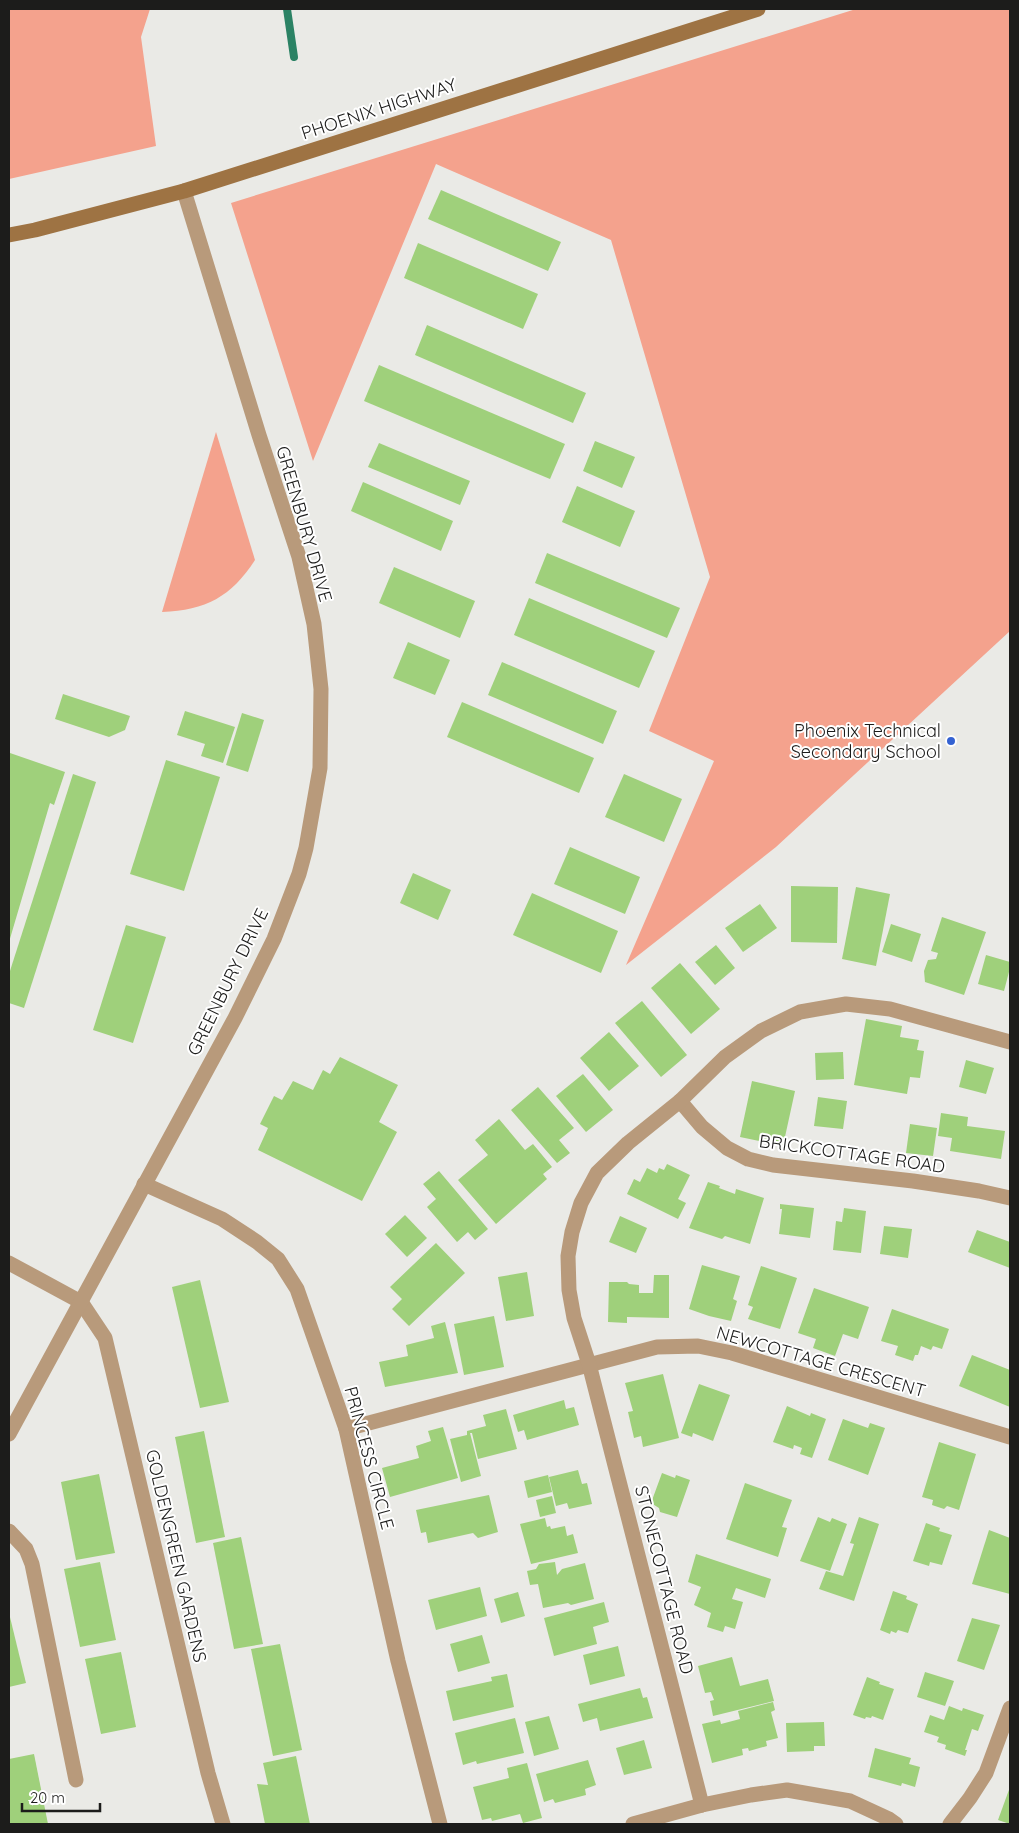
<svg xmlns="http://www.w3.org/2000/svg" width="1019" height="1833" viewBox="0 0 1019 1833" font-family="Quicksand,sans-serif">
<rect width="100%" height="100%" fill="#eaeae6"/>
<g fill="#f4a28d">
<polygon points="9,9 150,9 141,37 156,146 9,179"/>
<polygon points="856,9 1010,9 1010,631 776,847 626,965 714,761 649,731 710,577 611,240 436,164 313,461 231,203"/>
<path d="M 216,432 L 255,560 C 231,597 206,610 162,612 Z"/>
</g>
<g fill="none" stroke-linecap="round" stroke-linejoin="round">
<polyline stroke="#2b8264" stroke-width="8" points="287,9 294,57"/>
</g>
<g fill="#9fd07b">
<polygon points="441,190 561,242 548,271 428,219"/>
<polygon points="418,243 538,294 523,329 404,278"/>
<polygon points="427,325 586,393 573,423 415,355"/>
<polygon points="379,365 565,444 550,479 364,401"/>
<polygon points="595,441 635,457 622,488 583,471"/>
<polygon points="379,443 470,481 460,505 368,467"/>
<polygon points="363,482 453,521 441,551 351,511"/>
<polygon points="577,486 635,511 620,547 562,522"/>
<polygon points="547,553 680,608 667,638 535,583"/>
<polygon points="394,567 475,601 460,638 379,603"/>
<polygon points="529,598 655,651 639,688 514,635"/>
<polygon points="408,642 450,660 435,695 393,678"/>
<polygon points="502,662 617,711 603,744 488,695"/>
<polygon points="63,694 130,716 125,730 109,737 55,719"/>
<polygon points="462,702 594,758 579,793 447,737"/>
<polygon points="185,711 235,727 223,763 201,756 205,744 177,735"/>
<polygon points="242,713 264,720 248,772 226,765"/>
<polygon points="10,753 65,772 54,805 50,803 9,942 9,758"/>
<polygon points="166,760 220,777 184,891 130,874"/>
<polygon points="73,774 96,782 24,1008 9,1003 9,974"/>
<polygon points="624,774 682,799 664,842 605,817"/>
<polygon points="570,847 640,877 625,914 554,884"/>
<polygon points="413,873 451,890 438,920 400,903"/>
<polygon points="791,886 838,887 837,943 791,942"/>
<polygon points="856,887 890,894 876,966 842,959"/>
<polygon points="532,893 618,931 601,973 513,935"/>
<polygon points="760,904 777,928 743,952 725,928"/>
<polygon points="942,917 986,932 964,995 925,982 924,971 928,960 936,959 938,953 931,951"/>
<polygon points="891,924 921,934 912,962 882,952"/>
<polygon points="126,925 166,937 133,1043 93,1030"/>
<polygon points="716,945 735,968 715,985 695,962"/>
<polygon points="986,955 1010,962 1010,968 1004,991 978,984"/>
<polygon points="680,963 720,1009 691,1034 651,988"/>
<polygon points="642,1001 687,1055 661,1077 615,1023"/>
<polygon points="866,1019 902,1026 900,1037 919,1040 917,1050 924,1051 920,1078 910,1077 907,1094 854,1085"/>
<polygon points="609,1032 639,1066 609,1091 580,1058"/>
<polygon points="843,1052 844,1079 816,1080 815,1053"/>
<polygon points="340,1057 398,1085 379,1122 397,1132 362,1201 258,1150 268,1128 260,1124 274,1096 282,1100 293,1081 313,1090 323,1070 330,1074"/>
<polygon points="966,1060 994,1068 986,1094 959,1087"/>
<polygon points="583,1074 613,1110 586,1132 556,1096"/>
<polygon points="752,1081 795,1091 783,1146 740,1137"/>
<polygon points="538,1087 574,1128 559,1140 570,1153 557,1163 511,1110"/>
<polygon points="818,1097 847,1101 843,1129 814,1126"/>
<polygon points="941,1113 968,1117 967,1126 1005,1131 1001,1159 950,1151 952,1138 938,1136"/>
<polygon points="499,1119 525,1150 533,1144 552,1167 543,1174 547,1179 496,1224 458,1180 488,1155 475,1140"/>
<polygon points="910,1124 937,1128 933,1156 906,1153"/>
<polygon points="667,1164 690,1175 678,1199 686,1203 678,1219 627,1194 634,1179 640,1182 647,1168 657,1173 659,1168 664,1170"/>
<polygon points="439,1171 488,1229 475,1240 468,1232 457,1242 427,1207 436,1199 423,1184"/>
<polygon points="708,1182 720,1186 719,1188 735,1194 736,1189 764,1198 750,1244 725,1236 722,1239 689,1228"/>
<polygon points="780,1204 814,1208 810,1238 779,1234 782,1209 780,1209"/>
<polygon points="844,1208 866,1211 861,1253 833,1250 836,1221 842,1222"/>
<polygon points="405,1215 427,1238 407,1257 385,1234"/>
<polygon points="620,1216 647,1228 636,1253 609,1242"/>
<polygon points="884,1226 912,1229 908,1258 880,1254"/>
<polygon points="977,1230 1010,1242 1010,1268 968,1252"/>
<polygon points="436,1243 465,1273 409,1326 392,1309 402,1299 390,1287"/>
<polygon points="702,1265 740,1276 733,1299 737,1301 731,1321 709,1316 689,1309"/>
<polygon points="761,1266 797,1278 780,1329 748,1319 753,1307 748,1305"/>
<polygon points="527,1272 534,1316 506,1321 498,1277"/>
<polygon points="654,1275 669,1275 669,1318 627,1317 627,1323 608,1322 609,1282 627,1282 629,1284 639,1285 639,1293 653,1293"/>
<polygon points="200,1280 229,1402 200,1408 172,1287"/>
<polygon points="814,1288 869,1307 858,1339 843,1334 835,1356 813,1348 816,1339 798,1333"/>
<polygon points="892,1309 949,1329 942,1349 933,1346 931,1350 921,1346 918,1355 915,1355 913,1361 895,1355 898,1346 881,1341"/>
<polygon points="494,1316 504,1367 464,1375 454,1324"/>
<polygon points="445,1322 458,1373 385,1387 379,1362 408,1356 406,1345 434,1338 431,1326"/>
<polygon points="972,1355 1010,1370 1010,1407 959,1386"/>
<polygon points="663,1374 679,1438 643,1447 641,1436 634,1438 628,1412 633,1411 625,1383"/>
<polygon points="699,1384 730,1395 713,1441 693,1433 692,1437 681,1433"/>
<polygon points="564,1400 566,1409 574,1407 579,1425 527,1440 524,1430 518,1432 513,1415"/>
<polygon points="787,1406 810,1416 811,1413 826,1419 812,1458 800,1454 802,1448 794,1445 793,1449 773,1442"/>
<polygon points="506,1409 517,1449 478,1459 472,1433 470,1433 481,1476 461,1482 450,1439 467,1435 467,1431 486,1426 483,1415"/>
<polygon points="843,1419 868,1428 870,1423 885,1428 868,1475 828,1460"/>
<polygon points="443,1427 458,1478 390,1497 382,1468 419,1458 416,1446 431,1441 428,1431"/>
<polygon points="204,1431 225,1537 196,1543 175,1437"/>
<polygon points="939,1442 976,1454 959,1510 947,1506 944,1509 932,1505 933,1500 922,1497"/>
<polygon points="578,1470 582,1484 587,1483 592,1504 569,1509 567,1503 556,1506 549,1477"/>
<polygon points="662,1473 675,1478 676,1475 690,1480 677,1517 660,1512 659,1508 651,1503"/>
<polygon points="99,1474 115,1553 76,1560 61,1482"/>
<polygon points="548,1475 552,1492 528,1498 524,1481"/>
<polygon points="745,1483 792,1500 782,1527 787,1528 778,1557 726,1539"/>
<polygon points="489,1495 498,1532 478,1538 473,1533 428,1543 426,1532 421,1533 416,1510"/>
<polygon points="552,1496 556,1513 540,1517 536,1500"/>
<polygon points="818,1517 830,1522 832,1518 847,1524 830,1571 800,1561"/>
<polygon points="859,1517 879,1524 854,1601 819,1589 826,1571 843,1576 854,1544 850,1543"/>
<polygon points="545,1518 547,1527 550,1526 551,1529 565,1526 567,1536 573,1534 578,1553 531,1564 520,1524"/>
<polygon points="926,1523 940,1528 939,1531 952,1535 942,1565 930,1562 929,1566 913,1561"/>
<polygon points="989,1530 1010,1538 1010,1594 972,1584"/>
<polygon points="241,1537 263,1644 234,1649 213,1543"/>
<polygon points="696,1554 771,1579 765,1598 736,1588 732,1599 743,1602 735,1629 725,1626 723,1632 707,1627 711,1613 694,1605 701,1587 688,1582"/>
<polygon points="100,1562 116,1640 80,1647 64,1569"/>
<polygon points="555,1562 557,1575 562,1569 585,1563 594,1599 571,1605 568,1603 543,1608 538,1584 530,1585 527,1571 536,1569 539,1564"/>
<polygon points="480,1587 487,1616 436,1630 428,1600"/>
<polygon points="893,1591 907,1596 906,1599 918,1604 908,1633 898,1630 896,1633 891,1631 890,1634 880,1630"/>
<polygon points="518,1592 525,1616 501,1623 494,1599"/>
<polygon points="604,1602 609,1622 593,1627 597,1644 554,1656 544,1618"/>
<polygon points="9,1613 26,1683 9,1687"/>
<polygon points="972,1618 1000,1625 984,1670 957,1661"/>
<polygon points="482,1635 490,1663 458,1672 450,1644"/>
<polygon points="280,1644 302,1750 273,1756 251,1649"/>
<polygon points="618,1646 625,1676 590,1685 583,1655"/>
<polygon points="121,1652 136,1727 101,1734 85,1659"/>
<polygon points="732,1657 740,1686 768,1679 774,1701 713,1716 710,1701 714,1700 711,1692 705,1693 698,1666"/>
<polygon points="925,1672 954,1681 945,1706 917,1697"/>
<polygon points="507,1674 514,1707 453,1721 446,1691 492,1681 491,1677"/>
<polygon points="867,1677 880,1682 879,1684 894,1689 883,1720 872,1716 871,1718 866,1717 865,1719 853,1715"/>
<polygon points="640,1688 643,1698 647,1697 653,1718 600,1731 597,1718 583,1722 578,1704"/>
<polygon points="773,1702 775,1710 771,1712 778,1738 766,1741 767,1746 749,1751 748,1748 742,1749 743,1755 712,1763 702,1724 720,1720 721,1724 740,1719 738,1711"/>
<polygon points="949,1706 962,1711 963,1708 984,1715 978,1731 972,1729 965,1750 967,1750 965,1756 945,1749 946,1745 937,1742 939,1737 924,1732 930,1715 944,1720"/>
<polygon points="549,1716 559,1749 534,1756 525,1722"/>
<polygon points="515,1718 524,1753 477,1764 476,1761 463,1765 455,1733"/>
<polygon points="824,1722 825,1746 814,1746 814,1751 787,1752 786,1723"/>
<polygon points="644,1740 652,1768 624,1775 616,1748"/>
<polygon points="875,1748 911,1758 909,1764 920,1767 915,1787 902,1783 901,1786 868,1777"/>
<polygon points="34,1754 48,1824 9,1824 9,1759"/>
<polygon points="296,1756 310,1824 265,1824 257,1784 268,1785 263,1763"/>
<polygon points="588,1760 596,1785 585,1789 586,1795 555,1803 553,1799 544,1802 536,1774"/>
<polygon points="527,1763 542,1818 523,1823 520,1814 492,1821 491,1818 482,1820 473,1787 509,1778 507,1768"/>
<polygon points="1010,1787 1010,1824 998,1820"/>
</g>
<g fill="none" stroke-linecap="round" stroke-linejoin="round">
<g stroke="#b89a7b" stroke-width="15">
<polyline points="680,1101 702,1127 727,1148 748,1159 773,1165 913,1181 979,1191 1010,1198"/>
<polyline points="144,1184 222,1219 257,1242 278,1259 297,1289 346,1429 398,1661 440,1824"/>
<polyline points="9,1263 81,1302 105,1338 208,1773 223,1824"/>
<polyline points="346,1429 657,1347 698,1346 732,1353 1010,1437"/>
<polyline points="9,1434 235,1018 274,939 299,874 306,848 320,768 321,689 314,624 299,557 259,435 184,191"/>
<polyline points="9,1531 26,1549 32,1564 76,1780"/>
<polyline points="702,1805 589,1364 574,1318 569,1290 568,1256 572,1232 581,1203 597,1173 628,1143 680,1101 725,1057 761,1031 800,1012 846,1004 890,1009 1010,1042"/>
<polyline points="633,1824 702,1805 751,1795 787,1790 850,1801 889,1819 896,1824"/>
<polyline points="950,1824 970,1798 986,1773 1010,1708"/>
</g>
<polyline stroke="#9e7343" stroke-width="15" points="9,235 35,230 184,191 758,9"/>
</g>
<circle fill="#3462d2" stroke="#fff" stroke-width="2" cx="951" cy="741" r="5"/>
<g text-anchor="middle" stroke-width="4" stroke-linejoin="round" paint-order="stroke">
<g font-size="18" fill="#1c1c1b" stroke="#fff">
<text transform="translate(379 109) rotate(-18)" y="6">PHOENIX HIGHWAY</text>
<text transform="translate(304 524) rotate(74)" y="6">GREENBURY DRIVE</text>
<text transform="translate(228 982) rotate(-64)" y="6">GREENBURY DRIVE</text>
<text transform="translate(852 1154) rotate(8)" y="6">BRICKCOTTAGE ROAD</text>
<text transform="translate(821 1362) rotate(16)" y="6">NEWCOTTAGE CRESCENT</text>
<text transform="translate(369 1458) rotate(75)" y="6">PRINCESS CIRCLE</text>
<text transform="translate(176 1556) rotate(77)" y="6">GOLDENGREEN GARDENS</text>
<text transform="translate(664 1580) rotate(76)" y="6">STONECOTTAGE ROAD</text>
</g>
<g font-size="18" fill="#1c1c1b" stroke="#fff" text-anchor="end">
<text x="941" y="737">Phoenix Technical<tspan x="941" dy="21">Secondary School</tspan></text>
</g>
</g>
<rect width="1019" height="1833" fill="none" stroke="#1c1c1b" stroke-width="20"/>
<path d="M22 1803v8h78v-8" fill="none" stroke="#1c1c1b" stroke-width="2.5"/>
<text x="30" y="1803" font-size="15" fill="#1c1c1b" stroke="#ffffff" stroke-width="4" paint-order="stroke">20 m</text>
</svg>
